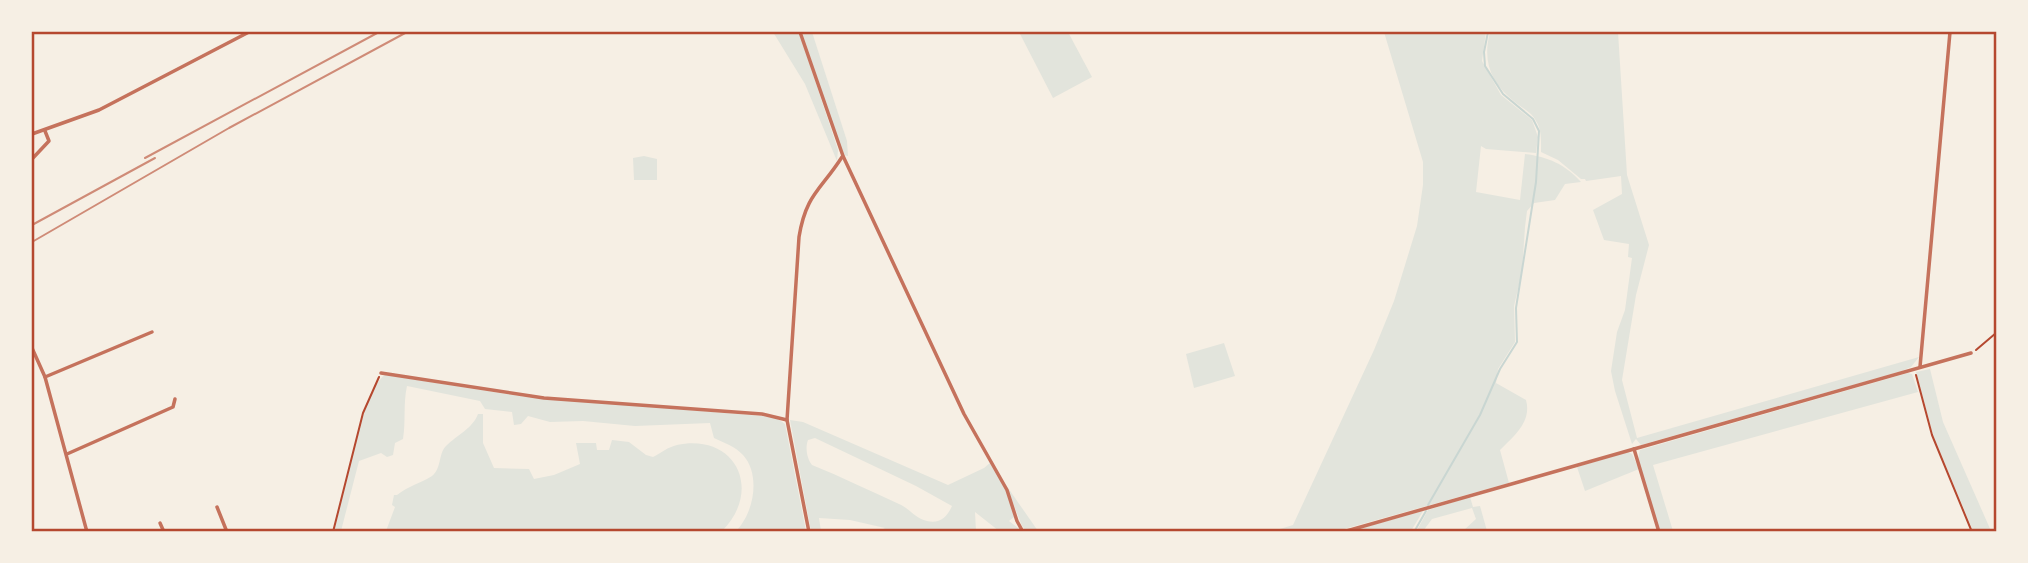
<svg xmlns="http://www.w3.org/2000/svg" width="2028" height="563" viewBox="0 0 2028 563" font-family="Rubik,sans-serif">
<rect width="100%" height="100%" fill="#f6efe4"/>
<g fill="#e2e4dc" fill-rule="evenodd">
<polygon points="773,32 799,32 838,150 837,161 805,84"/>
<polygon points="802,32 812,32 847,141 848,156 843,155"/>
<polygon points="1019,32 1068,32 1092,77 1053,98"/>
<path d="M 1384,32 L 1486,32 L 1482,61 L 1501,95 L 1532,120 L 1538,137 L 1536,153 L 1486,149 L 1481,146 L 1476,192 L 1520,200 L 1525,154 C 1548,157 1565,164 1581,182 L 1565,184 L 1555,200 L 1534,203 L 1527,211 L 1525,227 L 1522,272 L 1514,306 L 1515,342 L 1498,369 L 1496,383 L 1526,400 C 1532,422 1514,436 1500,450 L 1509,483 L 1337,531 L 1270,532 L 1293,525 L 1374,350 L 1394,301 L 1417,226 L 1423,185 L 1423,162 Z"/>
<path d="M 1490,32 L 1618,32 L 1627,175 L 1649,245 L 1636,295 L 1622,380 L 1637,438 L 1919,357 L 1911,367 L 1902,371 L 1641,445 L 1636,439 L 1632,444 L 1615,391 L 1611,371 L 1617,332 L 1625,310 L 1632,258 L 1628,257 L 1629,244 L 1604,240 L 1593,210 L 1622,194 L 1621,176 L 1586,181 L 1585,179 L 1581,179 L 1558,160 L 1541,152 C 1541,142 1542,130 1536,121 C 1532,113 1523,108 1516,103 C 1491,83 1482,62 1490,32 Z"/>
<polygon points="644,156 657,159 657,180 634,180 633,158"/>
<polygon points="1224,343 1235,376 1194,388 1186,354"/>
<polygon points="1930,369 1943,422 1991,531 1973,531 1933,435 1916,372"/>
<polygon points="1908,373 1912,374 1918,392 1653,465 1673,531 1660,531 1638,459 1640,450"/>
<path d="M 385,375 L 526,397 L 763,416 L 778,419 L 785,424 L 806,531 L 736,531 C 754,513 761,475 743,455 C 735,446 724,443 714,438 L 710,423 L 635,426 L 583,421 L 550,422 L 528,416 L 521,424 L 514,425 L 512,412 L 485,409 L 480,401 L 407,386 C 403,404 406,421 403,439 L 395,443 L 393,455 L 387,457 L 381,453 L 359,461 L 341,531 L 334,532 C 342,502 362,389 385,375 Z"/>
<path d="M 478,414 L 483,414 L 483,443 L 494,468 L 529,469 L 534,479 L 554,475 L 580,464 L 576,443 L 596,443 L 597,450 L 609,450 L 612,440 L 629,442 L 646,455 L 653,457 C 661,453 668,447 677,445 C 736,433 763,490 722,531 L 386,531 L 395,507 L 392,505 L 394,495 L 397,495 C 408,486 421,483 432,476 C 442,468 438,454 446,446 C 457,435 473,428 478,414 Z"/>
<path d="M 790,420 L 803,422 L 948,485 L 984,468 L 990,463 L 1006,490 L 1014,517 L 1009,521 L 1022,531 L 999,531 L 975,512 L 976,531 L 879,531 L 885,528 L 850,520 L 819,518 L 821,531 L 811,531 ZM 815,438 L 916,486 L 952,506 C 947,517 940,524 927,521 C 915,518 910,509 899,504 C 870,491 842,477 812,465 C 807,459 805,448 808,440 Z"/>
<polygon points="1628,452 1632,454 1639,469 1585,491 1577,467"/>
<polygon points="1006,485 1038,531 1026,531 1022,526"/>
<polygon points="1470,497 1473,507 1480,506 1487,531 1463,531 1476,519 1472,508 1432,519 1423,531 1416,532 1428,510"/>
<polygon points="1423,511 1411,531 1348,532"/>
</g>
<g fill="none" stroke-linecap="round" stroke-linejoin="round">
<g stroke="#c9d6d2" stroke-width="2">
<polyline points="1428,505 1480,415 1500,369 1517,342 1516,308 1536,182 1539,131 1533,119 1503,94 1485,66 1484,52 1488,32"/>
<polyline points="1414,532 1426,511"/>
</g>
<g stroke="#b5482f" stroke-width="2">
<polyline points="1976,350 1996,333"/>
<polyline points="1916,375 1932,435 1972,532"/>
<polyline points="333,532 363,413 379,377"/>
</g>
<g stroke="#c5725c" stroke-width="3.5">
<polyline points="800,32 843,156 964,414 1007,490 1017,521 1023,532"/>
<polyline points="32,134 99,110 249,32"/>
<polyline points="32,159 49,141 45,131"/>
<polyline points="32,348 45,377 87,532"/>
<polyline points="1920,367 1950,32"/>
<polyline points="381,373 544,398 762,414 787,420"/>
<polyline points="45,377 152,332"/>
<polyline points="1634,449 1659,532"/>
<polyline points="67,454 173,407 175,399"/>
<polyline points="217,507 227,532"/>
<polyline points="160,523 164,532"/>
<path d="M 809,532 L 787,420 L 799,237 C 806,194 821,190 842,157"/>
<polyline points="1343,532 1971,353"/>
</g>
<g stroke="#cf8b77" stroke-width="2">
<polyline points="145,158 379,32"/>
<polyline points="32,225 155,158"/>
<polyline points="32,242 229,128 407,32"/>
</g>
</g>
<rect width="2028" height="563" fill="none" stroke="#f6efe4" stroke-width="66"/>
<rect x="33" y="33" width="1962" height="497" fill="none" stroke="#b5482f" stroke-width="2.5"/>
</svg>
